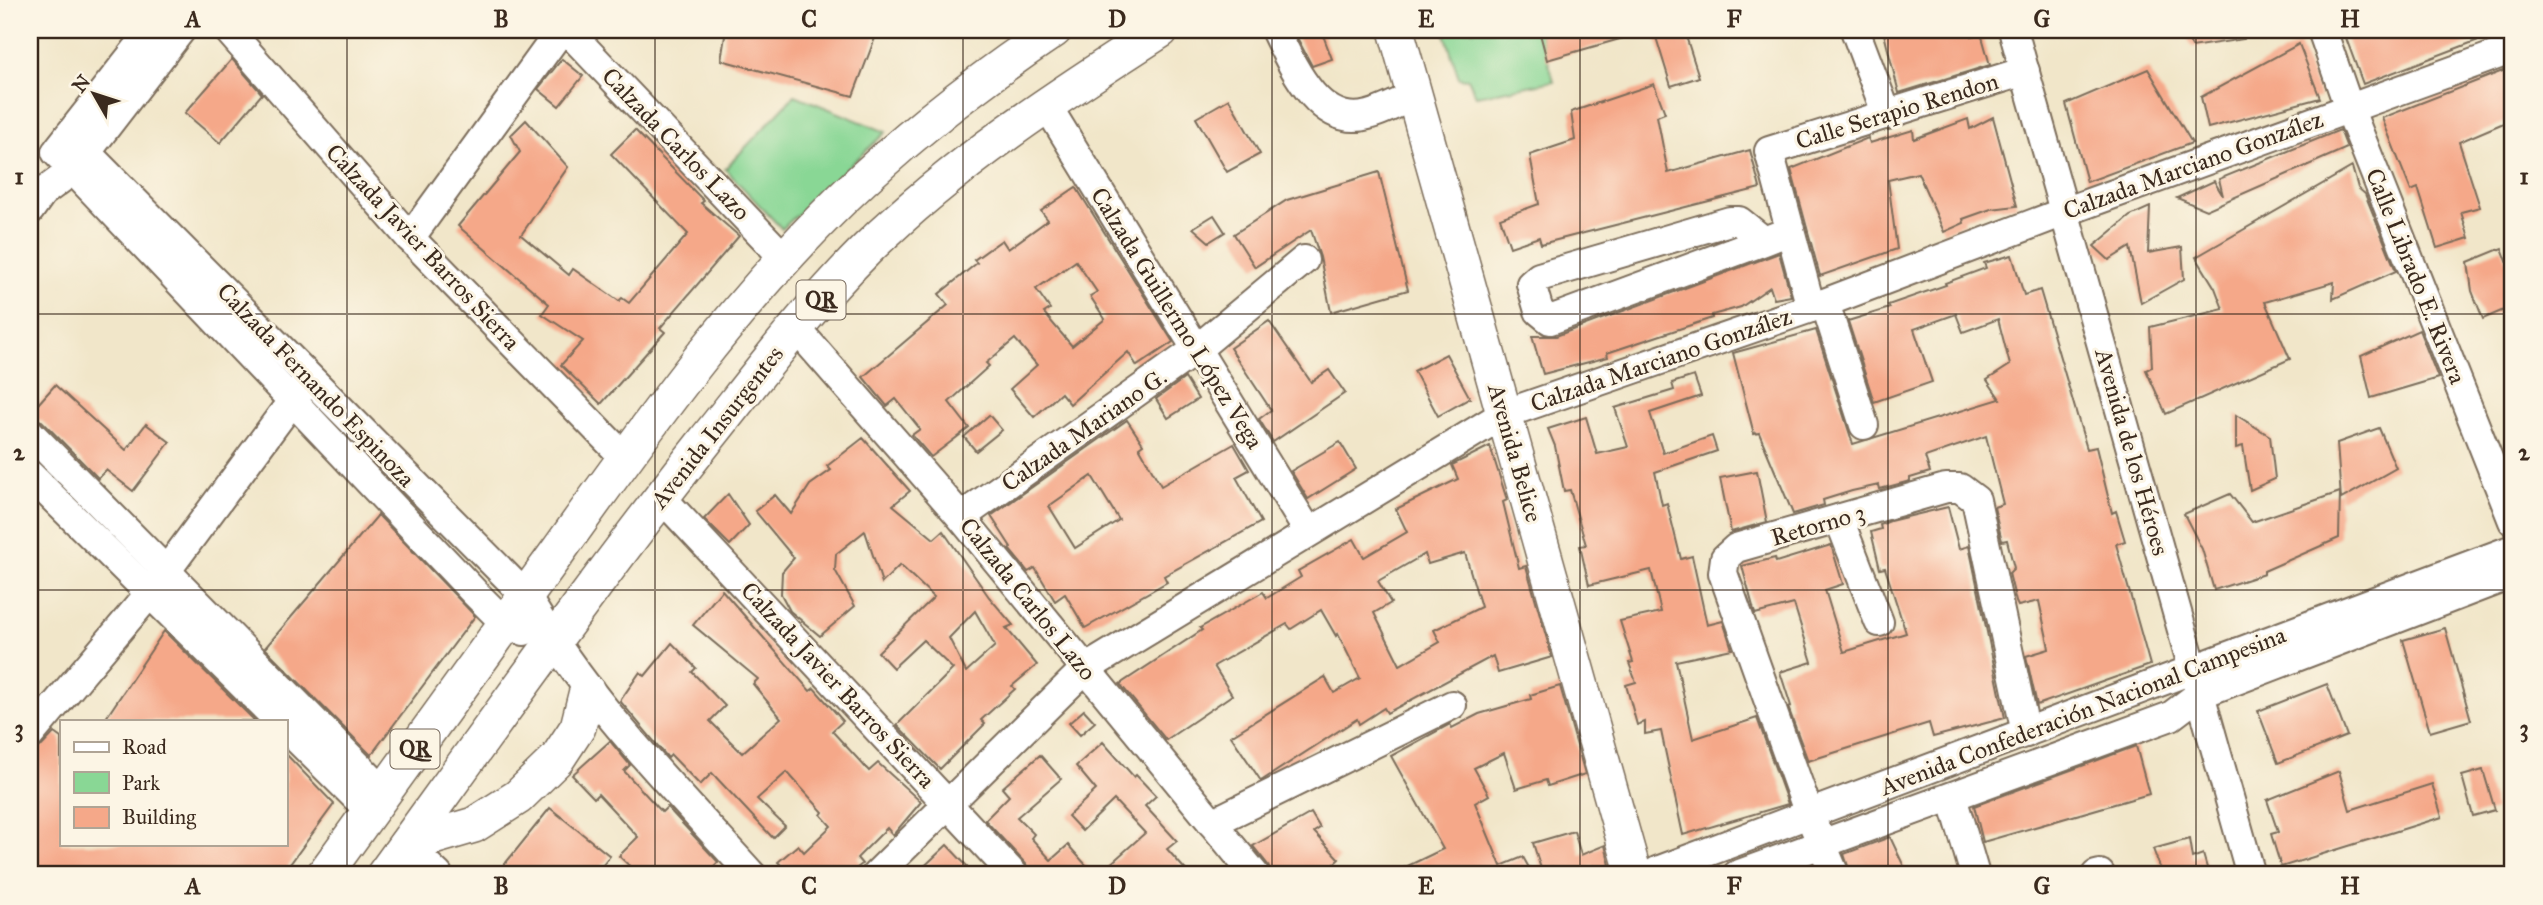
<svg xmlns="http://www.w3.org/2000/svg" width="2543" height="905" viewBox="0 0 2543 905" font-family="'IM FELL Great Primer',serif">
<rect width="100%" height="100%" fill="#fcf5e5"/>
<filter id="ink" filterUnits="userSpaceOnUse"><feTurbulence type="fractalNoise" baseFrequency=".0143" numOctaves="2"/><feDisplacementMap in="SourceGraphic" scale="14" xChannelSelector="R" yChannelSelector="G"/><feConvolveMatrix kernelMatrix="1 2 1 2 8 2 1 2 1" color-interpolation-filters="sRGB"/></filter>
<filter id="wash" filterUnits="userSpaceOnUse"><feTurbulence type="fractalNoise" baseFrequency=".00686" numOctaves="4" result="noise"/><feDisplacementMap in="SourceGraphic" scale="28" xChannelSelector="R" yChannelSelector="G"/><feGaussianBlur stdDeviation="1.57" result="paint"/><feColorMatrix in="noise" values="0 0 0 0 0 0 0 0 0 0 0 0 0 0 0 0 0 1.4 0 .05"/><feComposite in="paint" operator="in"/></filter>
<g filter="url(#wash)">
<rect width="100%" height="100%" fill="#f1e6c9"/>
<g fill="#89d795" stroke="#62805a" stroke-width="2">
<polygon points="1444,30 1539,30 1554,81 1476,96 1468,79 1459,78"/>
<polygon points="795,95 886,132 782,229 725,169"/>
</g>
<g id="blocks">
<g fill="#f5a889" fill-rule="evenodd">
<polygon points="726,30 878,30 853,96 721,60"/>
<polygon points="1293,30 1321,30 1332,59 1312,66"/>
<polygon points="1539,30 1636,30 1637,34 1547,60"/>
<polygon points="1667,30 1684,30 1699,77 1671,86 1655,34"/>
<polygon points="1883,30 1970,30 1972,36 1981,33 1990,65 1899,93"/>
<polygon points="2184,30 2244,30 2244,39 2192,47"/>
<polygon points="2343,30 2502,30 2502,31 2363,84"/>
<polygon points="2299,44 2320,98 2208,128 2201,97"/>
<polygon points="232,59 262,94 220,143 185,113"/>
<polygon points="562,59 583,76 559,106 538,89"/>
<polygon points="2513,67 2513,119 2459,142 2480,207 2461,212 2469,238 2437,248 2418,188 2411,191 2382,118"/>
<polygon points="2148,69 2192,143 2087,182 2066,104"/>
<polygon points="1654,84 1665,113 1657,116 1668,173 1750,150 1760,188 1541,244 1539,237 1510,247 1500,218 1539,204 1530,155 1575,140 1571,112"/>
<polygon points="1229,99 1260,154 1227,172 1196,118"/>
<polygon points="1993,117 2017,206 1991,209 1963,219 1964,223 1944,232 1918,173 1888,180 1897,249 1820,276 1791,169 1868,138 1870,143 1913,130 1914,139 1968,119 1970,129"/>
<polygon points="526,120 568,167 521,235 569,275 573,269 619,301 622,298 629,303 688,234 611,154 635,130 704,201 701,203 739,236 660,328 665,332 601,404 561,365 583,341 542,314 549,304 458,226 520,152 511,135"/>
<polygon points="2340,130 2347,148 2206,210 2177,198 2214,181 2223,196 2219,179"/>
<polygon points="2352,167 2358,188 2365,194 2396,271 2333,299 2334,282 2265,302 2290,359 2166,414 2146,370 2152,367 2150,327 2223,309 2215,288 2196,257"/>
<polygon points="1379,172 1408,290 1331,312 1320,257 1311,230 1255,267 1234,234 1287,200"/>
<path d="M 1076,187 L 1173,342 L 1137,366 L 1128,352 L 1070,404 L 1061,393 L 1034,417 L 1010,389 L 1037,365 L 1015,339 L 986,363 L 989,366 L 949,402 L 969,428 L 931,457 L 912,435 L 920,429 L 896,399 L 887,406 L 863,377 L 948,305 L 939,294 L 977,263 L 974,260 L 1002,240 L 1008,249 L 1048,220 L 1041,211 ZM 1076,261 L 1097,292 L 1090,296 L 1105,319 L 1072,346 L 1044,313 L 1050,309 L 1036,289 Z"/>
<polygon points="2150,207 2148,253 2182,247 2184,279 2141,303 2130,247 2109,260 2094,246 2130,216"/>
<polygon points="1214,215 1225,232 1209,242 1193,228"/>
<polygon points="2502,248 2513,277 2513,306 2483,319 2472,291 2468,262"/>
<polygon points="1779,253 1791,296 1774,299 1770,287 1741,307 1712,315 1712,318 1607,353 1608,357 1543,374 1532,336 1556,336"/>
<polygon points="2012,255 2024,295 2040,290 2087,449 2096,447 2112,513 2116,511 2125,541 2116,544 2150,665 2037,705 2026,656 2049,649 2048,643 2039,601 2018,606 2016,602 2009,573 2014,568 2007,540 2002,541 1994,507 2003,504 1986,436 1925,457 1930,472 1910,478 1910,481 1880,489 1879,485 1852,491 1823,500 1824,505 1793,514 1759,433 1754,434 1733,353 1816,330 1853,444 2000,399 1987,380 2010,365 1998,319 1963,332 1956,314 1914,329 1932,382 1874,402 1848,321 1890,308 1888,305 1946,285 1945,283 1986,268 1984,263"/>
<polygon points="1269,321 1311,382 1329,370 1345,393 1273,442 1259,419 1271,410 1230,348"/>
<polygon points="2419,330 2438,378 2371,398 2361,356"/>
<polygon points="1446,354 1470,398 1438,416 1414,371"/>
<polygon points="1694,376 1701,396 1650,413 1663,453 1712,436 1717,451 1655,472 1662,505 1667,503 1681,559 1692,556 1707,625 1723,621 1732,649 1676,661 1693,739 1757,718 1788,804 1683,835 1661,731 1645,734 1645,722 1637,725 1626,685 1636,682 1629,663 1633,662 1620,621 1661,612 1651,570 1589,585 1580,546 1586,545 1570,490 1564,491 1555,446 1548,429 1586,417 1597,454 1628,447 1615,408 1674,390 1672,383"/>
<polygon points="1185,378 1198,399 1168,418 1156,399"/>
<polygon points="55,385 126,450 146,424 170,442 133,491 106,470 98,478 42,421 30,417 30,413"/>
<polygon points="989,415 1002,430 976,451 964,437"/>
<polygon points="2236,415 2270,436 2275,479 2250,490 2243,446 2236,448"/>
<path d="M 1127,420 L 1143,444 L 1139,447 L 1161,486 L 1234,444 L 1249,470 L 1236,477 L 1261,522 L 1164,576 L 1167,582 L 1085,628 L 1065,594 L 1055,601 L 1035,568 L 1028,572 L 1009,549 L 1011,547 L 991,516 ZM 1092,476 L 1119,520 L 1075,548 L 1049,506 Z"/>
<polygon points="2379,428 2396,468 2341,499 2337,443"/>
<path d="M 863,438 L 910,491 L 893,505 L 934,539 L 943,531 L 989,597 L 1013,625 L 1006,628 L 1037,665 L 1012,686 L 1015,689 L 981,720 L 985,724 L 940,769 L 897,725 L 953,669 L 923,640 L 893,668 L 878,652 L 934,597 L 900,565 L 882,583 L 865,531 L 836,554 L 835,570 L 855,606 L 820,636 L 790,611 L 781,594 L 782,572 L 794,558 L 755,511 L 775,495 L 791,514 L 810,485 L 831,470 L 827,466 ZM 975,611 L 995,646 L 966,672 L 949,638 Z"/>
<polygon points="1340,442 1356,469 1308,499 1291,471"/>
<path d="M 1490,446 L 1507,500 L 1503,502 L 1519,568 L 1526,566 L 1552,657 L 1498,673 L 1493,656 L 1387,713 L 1384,708 L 1359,724 L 1357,719 L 1261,781 L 1231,736 L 1325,677 L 1334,693 L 1360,678 L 1338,634 L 1336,636 L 1321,610 L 1291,629 L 1287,624 L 1214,666 L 1232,695 L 1166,740 L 1120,684 L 1202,630 L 1200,628 L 1263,592 L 1267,598 L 1301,577 L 1298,571 L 1354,539 L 1364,557 L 1407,532 L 1396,509 L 1458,479 L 1452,465 ZM 1465,553 L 1481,607 L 1434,630 L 1440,642 L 1400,665 L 1374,613 L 1391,603 L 1378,581 L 1425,554 L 1428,564 Z"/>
<polygon points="1757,471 1767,522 1731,532 1720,478"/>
<polygon points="2340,492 2339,538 2264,571 2264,574 2214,590 2202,549 2184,514 2230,494 2252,522"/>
<polygon points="728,494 749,525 730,545 704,519"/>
<polygon points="1948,507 1959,549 1969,546 2005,718 1933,737 1929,723 1808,761 1788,707 1791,706 1780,672 1812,662 1794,604 1755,614 1742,566 1775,558 1776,562 1831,545 1843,584 1825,590 1844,652 1906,633 1885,568 1880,569 1871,532 1881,529 1880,525 1890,521"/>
<polygon points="378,515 475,616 371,755 265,648"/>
<polygon points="722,590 810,691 814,688 843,721 832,731 869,771 878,763 921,802 893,835 887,828 857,858 862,864 849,875 790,875 778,862 798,845 804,852 831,826 821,815 823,812 787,772 757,799 785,826 773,838 712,773 700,785 671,755 668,758 620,701 640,672 645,676 672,643 696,668 692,672 725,706 710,721 742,753 781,718 753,684 758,679 693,625"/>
<polygon points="2445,628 2471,720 2430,732 2403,640"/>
<polygon points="164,631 251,717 255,721 104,721"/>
<polygon points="2327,684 2347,736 2278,763 2258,711"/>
<polygon points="1560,686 1585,774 1548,786 1546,780 1516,789 1504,753 1474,768 1489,795 1475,803 1501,866 1523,857 1533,875 1389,875 1443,849 1391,756 1450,724 1452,728 1479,714 1531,699 1530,695"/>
<polygon points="1084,710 1095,722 1080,735 1069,723"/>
<polygon points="54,733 61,738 61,844 285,844 285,753 334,804 282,875 30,875 30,751 42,746"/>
<polygon points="610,741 630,765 624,771 662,812 667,807 718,862 706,875 639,875 619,856 638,837 598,794 594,798 572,775"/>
<polygon points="1103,742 1134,777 1136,775 1156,796 1145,806 1177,841 1167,849 1190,875 1115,875 1107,867 1145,833 1114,800 1082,831 1068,816 1096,790 1076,766"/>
<polygon points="2136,746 2149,794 1983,842 1974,806"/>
<polygon points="1040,755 1061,779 1017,817 1034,834 1031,838 1051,860 1068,845 1095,875 1030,875 1026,864 985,820 1009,796 1002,788"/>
<polygon points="2483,770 2495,810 2473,816 2462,776"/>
<polygon points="2339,771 2350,810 2432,784 2442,817 2281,867 2271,834 2278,832 2267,800"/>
<polygon points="550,808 610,856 595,875 496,875"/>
<polygon points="1311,813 1320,828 1314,832 1339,859 1322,875 1271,875 1268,865 1253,846"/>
<polygon points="1574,831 1581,855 1605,845 1610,865 1595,872 1593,866 1565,875 1555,875 1552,867 1542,872 1533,843"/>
<polygon points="1890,837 1908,875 1851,875 1844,854"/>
<polygon points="2189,839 2192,858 2203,854 2209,875 2163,875 2153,849"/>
<polygon points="947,845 967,866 958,875 915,875"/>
</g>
</g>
</g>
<g filter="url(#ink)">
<use href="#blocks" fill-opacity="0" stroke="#7b6c5a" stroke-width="2"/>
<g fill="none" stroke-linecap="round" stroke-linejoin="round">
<defs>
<g id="minor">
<polyline points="228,30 410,238 625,458"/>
<polyline points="567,30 785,259"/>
<path d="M 1275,30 C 1292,65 1319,129 1368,115 C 1384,111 1399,102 1414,96"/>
<polyline points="1855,30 1887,115"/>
<polyline points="2013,30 2251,875"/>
<polyline points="2322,30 2349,108 2513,521"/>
<polyline points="1046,104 1308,531"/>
<path d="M 69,135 L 526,596 C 586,701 672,786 752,875"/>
<polyline points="59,148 152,30"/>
<polyline points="56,152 474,592 506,624 524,631"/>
<polyline points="30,210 42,193 73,170 181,30"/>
<polyline points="410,238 561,30"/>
<polyline points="1764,241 1739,221 1730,221 1539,277 1531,284 1539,311 1550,320 1764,241 1790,231"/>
<polyline points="1825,303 1864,425"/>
<polyline points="1811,308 1769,151 2025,71"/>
<polyline points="795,327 961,517 1255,875"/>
<polyline points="30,433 384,792"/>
<polyline points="30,475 279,721"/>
<polyline points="661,497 1014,875"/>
<polyline points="961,517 1197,349 1304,260"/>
<polyline points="1839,519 1879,622"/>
<polyline points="285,727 370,811"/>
<polyline points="30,735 150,593 304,385"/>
<polyline points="1952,797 1975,875"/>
<polyline points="1212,823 1452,705"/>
<polyline points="406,845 438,875"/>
<polyline points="876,875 1085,669 1504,414 1811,308 2064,212 2513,49"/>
<polyline points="1654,875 1657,871 2513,549"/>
<polyline points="1737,875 2171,716 2200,694 2513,574"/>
<polyline points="1835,875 1809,814 1723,573 1725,558 1736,548 1946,488 1960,488 1976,500 2026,733"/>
<polyline points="2096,875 2100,874"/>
</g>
<g id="major">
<polyline points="1396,30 1634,875"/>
<polyline points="406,845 474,825 518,797 557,759 578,727 587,691"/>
<path d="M 324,875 C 402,767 481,659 559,550 C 646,428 734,304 842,199 C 907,136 979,80 1054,30"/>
<path d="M 384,875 C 490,729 594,582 706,440 C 758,375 808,308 867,249 C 955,163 1058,96 1161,30"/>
</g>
</defs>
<use href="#minor" stroke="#7b6c5a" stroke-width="32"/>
<use href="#major" stroke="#7b6c5a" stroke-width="38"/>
<use href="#minor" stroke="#fff" stroke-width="28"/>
<use href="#major" stroke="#fff" stroke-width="35"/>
</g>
</g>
<path fill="none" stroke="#3b2a1e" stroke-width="2" stroke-opacity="0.55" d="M 347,30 L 347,875M 655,30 L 655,875M 963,30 L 963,875M 1272,30 L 1272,875M 1580,30 L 1580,875M 1888,30 L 1888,875M 2196,30 L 2196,875M 30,314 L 2513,314M 30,590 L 2513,590"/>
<g text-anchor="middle" stroke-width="6" stroke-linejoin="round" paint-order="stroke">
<g fill="#fcf5e5" stroke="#75675a" stroke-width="2">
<rect x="796.5" y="280.5" width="49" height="39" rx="5"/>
<rect x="390.5" y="729.5" width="49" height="39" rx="5"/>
</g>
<g font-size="23" font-weight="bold" fill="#3b2a1e">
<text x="821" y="308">QR</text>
<text x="415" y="757">QR</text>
</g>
<g font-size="24" fill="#3b2a1e" stroke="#fcf5e5">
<text transform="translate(1897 111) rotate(-17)" y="8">Calle Serapio Rendon</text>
<text transform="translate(676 144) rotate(46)" y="8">Calzada Carlos Lazo</text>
<text transform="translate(2193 165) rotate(-20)" y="8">Calzada Marciano González</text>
<text transform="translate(423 247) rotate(47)" y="8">Calzada Javier Barros Sierra</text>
<text transform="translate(2416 276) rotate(68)" y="8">Calle Librado E. Rivera</text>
<text transform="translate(1177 318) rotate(58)" y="8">Calzada Guillermo López Vega</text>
<text transform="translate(1661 360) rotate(-19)" y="8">Calzada Marciano González</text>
<text transform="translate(316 385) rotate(46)" y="8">Calzada Fernando Espinoza</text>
<text transform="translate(717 427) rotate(-52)" y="8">Avenida Insurgentes</text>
<text transform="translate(1084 430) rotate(-35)" y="8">Calzada Mariano G.</text>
<text transform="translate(2132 452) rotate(74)" y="8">Avenida de los Héroes</text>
<text transform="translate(1515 453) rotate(74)" y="8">Avenida Belice</text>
<text transform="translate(1818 525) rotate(-16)" y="8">Retorno 3</text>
<text transform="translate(1028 599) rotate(51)" y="8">Calzada Carlos Lazo</text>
<text transform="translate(838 685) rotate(47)" y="8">Calzada Javier Barros Sierra</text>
<text transform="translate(2083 711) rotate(-21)" y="8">Avenida Confederación Nacional Campesina</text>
</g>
</g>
<rect width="2543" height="905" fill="none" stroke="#fcf5e5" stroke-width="77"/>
<rect x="60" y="720" width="228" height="126" fill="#fcf5e5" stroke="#afa495" stroke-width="2"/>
<rect x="74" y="742" width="35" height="10" fill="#ffffff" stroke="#afa495" stroke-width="2"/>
<text x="122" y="754" font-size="21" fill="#3b2a1e">Road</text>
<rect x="74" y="772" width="35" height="21" fill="#89d795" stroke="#afa495" stroke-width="2"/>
<text x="122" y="790" font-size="21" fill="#3b2a1e">Park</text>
<rect x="74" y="807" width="35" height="21" fill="#f5a889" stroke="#afa495" stroke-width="2"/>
<text x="122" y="824" font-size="21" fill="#3b2a1e">Building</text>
<g transform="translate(94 94) rotate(309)" stroke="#fcf5e5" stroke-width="5" paint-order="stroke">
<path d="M0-5L12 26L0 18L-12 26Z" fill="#3b2a1e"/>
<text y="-10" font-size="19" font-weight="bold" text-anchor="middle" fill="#3b2a1e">N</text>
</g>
<rect x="38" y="38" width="2466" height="828" fill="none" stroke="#3b2a1e" stroke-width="2.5"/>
<g font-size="23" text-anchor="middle" font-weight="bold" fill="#3b2a1e">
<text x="193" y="27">A</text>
<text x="501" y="27">B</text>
<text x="809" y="27">C</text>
<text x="1117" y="27">D</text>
<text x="1426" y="27">E</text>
<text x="1734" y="27">F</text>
<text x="2042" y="27">G</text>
<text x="2350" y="27">H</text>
<text x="19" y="184">1</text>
<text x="2524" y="184">1</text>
<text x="19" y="460">2</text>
<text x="2524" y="460">2</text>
<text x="19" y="736">3</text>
<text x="2524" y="736">3</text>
<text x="193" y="894">A</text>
<text x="501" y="894">B</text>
<text x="809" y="894">C</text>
<text x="1117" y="894">D</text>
<text x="1426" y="894">E</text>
<text x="1734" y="894">F</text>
<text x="2042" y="894">G</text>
<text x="2350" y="894">H</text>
</g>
</svg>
